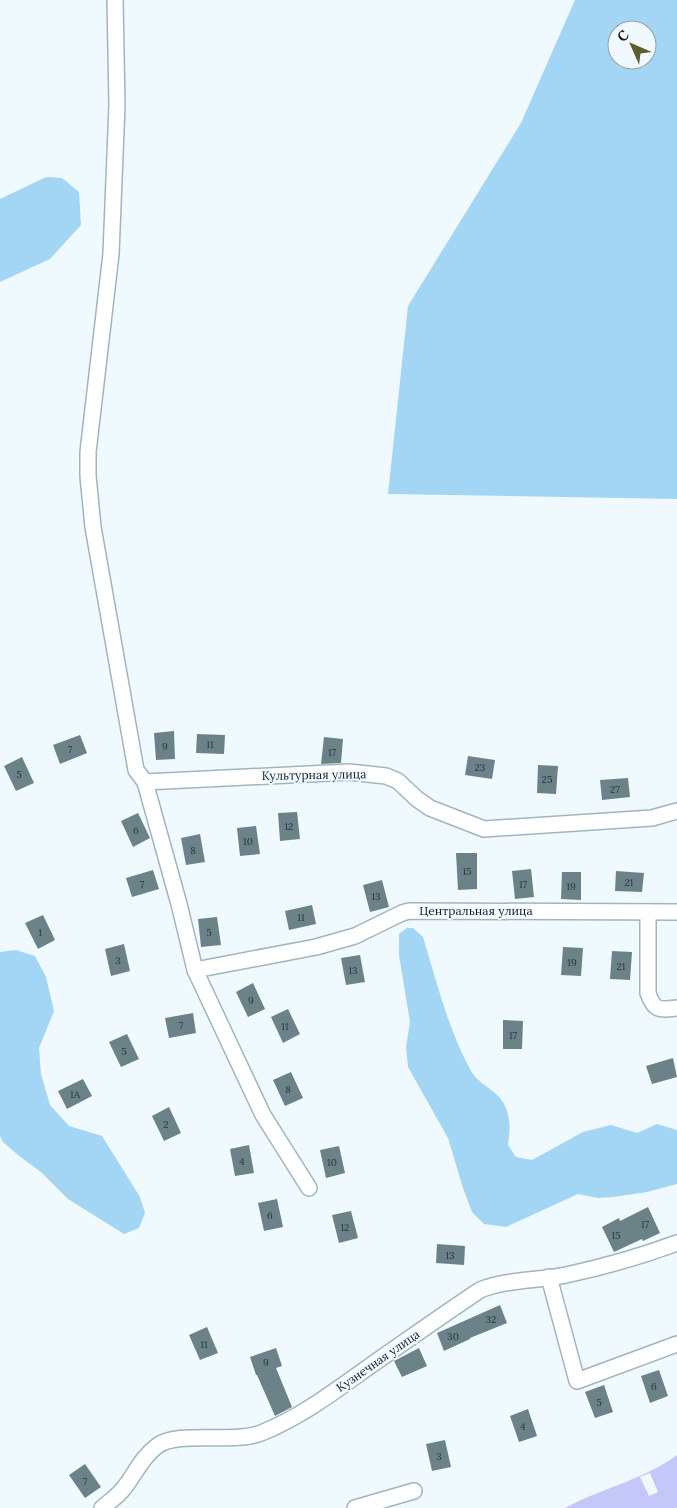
<svg xmlns="http://www.w3.org/2000/svg" width="677" height="1508" viewBox="0 0 677 1508" font-family="Lora,serif">
<rect width="100%" height="100%" fill="#f0f9fe"/>
<g fill="#a2d6f4" fill-rule="evenodd">
<path d="M 575,0 L 677,0 L 677,499 L 388,494 L 408,306 L 521,123 ZM 617,30 L 647,30 L 647,60 L 617,60 Z"/>
<polygon points="46,177 62,178 79,192 81,225 50,259 0,282 0,199"/>
<path d="M 407,928 L 413,928 L 423,937 C 437,983 448,1029 471,1071 C 478,1084 497,1090 504,1104 C 511,1117 510,1131 508,1145 L 516,1157 L 532,1160 L 583,1132 L 611,1125 L 637,1133 L 657,1124 L 677,1130 L 677,1184 L 647,1192 L 613,1197 L 598,1198 L 578,1194 L 506,1227 L 484,1224 L 472,1212 L 463,1188 L 448,1138 L 408,1067 L 406,1047 L 410,1022 L 399,955 L 399,934 Z"/>
<polygon points="16,950 35,956 46,977 54,1011 39,1048 41,1074 50,1105 69,1126 102,1136 140,1197 145,1213 139,1228 124,1234 68,1199 41,1172 18,1155 3,1142 0,1136 0,952"/>
</g>
<path fill="#c5c7f8" d="M 677,1455 L 677,1508 L 565,1508 C 602,1488 643,1480 677,1455 Z"/>
<polygon fill="#f0f9fe" points="650,1473 658,1492 649,1496 640,1477"/>
<g fill="#6b8388">
<polygon points="174,731 175,759 156,760 154,733"/>
<polygon points="197,734 225,735 224,754 196,753"/>
<polygon points="80,735 87,753 60,764 53,745"/>
<polygon points="324,737 343,739 341,763 321,764"/>
<polygon points="468,756 495,760 492,779 465,775"/>
<polygon points="22,757 34,783 16,791 4,766"/>
<polygon points="538,765 558,766 556,794 537,793"/>
<polygon points="628,778 630,797 602,800 600,780"/>
<polygon points="297,812 300,839 280,841 278,813"/>
<polygon points="138,813 150,838 133,847 121,821"/>
<polygon points="256,826 260,854 240,856 237,828"/>
<polygon points="200,834 205,862 186,865 181,838"/>
<polygon points="456,853 477,853 477,889 458,890"/>
<polygon points="531,869 534,897 515,899 512,871"/>
<polygon points="153,870 159,889 132,897 126,878"/>
<polygon points="616,871 644,873 642,892 615,891"/>
<polygon points="562,872 581,872 581,900 561,899"/>
<polygon points="382,880 389,907 370,912 363,885"/>
<polygon points="312,905 316,924 289,930 285,911"/>
<polygon points="43,915 55,940 38,949 25,923"/>
<polygon points="217,917 221,945 201,947 198,919"/>
<polygon points="124,944 130,971 111,976 105,949"/>
<polygon points="563,947 583,948 581,976 561,975"/>
<polygon points="612,951 632,952 630,980 610,979"/>
<polygon points="360,955 365,982 346,985 341,958"/>
<polygon points="253,983 265,1009 248,1017 236,992"/>
<polygon points="288,1009 300,1034 283,1043 271,1017"/>
<polygon points="193,1013 196,1033 169,1038 165,1018"/>
<polygon points="503,1020 523,1021 522,1049 503,1049"/>
<polygon points="127,1034 139,1059 121,1067 109,1042"/>
<polygon points="673,1058 677,1077 652,1084 646,1066"/>
<polygon points="291,1072 303,1098 285,1106 273,1080"/>
<polygon points="83,1079 92,1096 67,1109 58,1091"/>
<polygon points="169,1107 181,1133 164,1141 152,1116"/>
<polygon points="249,1145 254,1173 235,1176 230,1149"/>
<polygon points="339,1146 345,1173 326,1178 320,1150"/>
<polygon points="277,1199 283,1227 264,1231 258,1203"/>
<polygon points="648,1207 660,1233 643,1241 642,1239 614,1252 602,1227 619,1218 620,1221"/>
<polygon points="351,1211 358,1238 339,1243 332,1215"/>
<polygon points="437,1244 465,1246 464,1265 436,1263"/>
<polygon points="500,1305 507,1323 470,1338 470,1339 444,1351 437,1333"/>
<polygon points="207,1327 218,1353 200,1360 189,1335"/>
<polygon points="276,1348 282,1366 276,1368 292,1407 275,1416 257,1375 256,1375 250,1357"/>
<polygon points="419,1348 427,1366 402,1377 394,1361"/>
<polygon points="659,1370 668,1396 650,1403 641,1376"/>
<polygon points="604,1385 613,1412 595,1418 585,1392"/>
<polygon points="528,1409 537,1436 519,1442 510,1416"/>
<polygon points="445,1440 451,1467 432,1471 426,1444"/>
<polygon points="85,1464 101,1487 85,1498 69,1475"/>
</g>
<g fill="none" stroke-linecap="round" stroke-linejoin="round">
<defs>
<g id="minor">
<polyline points="115,0 117,105 111,254 88,452 88,476 93,527 136,770 145,782 179,904 195,970 263,1115 309,1188"/>
<polyline points="145,782 349,772 386,776 398,781 417,799 430,808 484,829 652,818 677,811"/>
<path d="M 648,912 L 648,993 C 654,1011 659,1010 677,1008"/>
<polyline points="195,970 316,947 355,936 402,913 409,911 677,912"/>
<polyline points="549,1277 577,1381 677,1344"/>
<path d="M 102,1508 C 109,1502 118,1496 124,1488 C 135,1474 142,1457 157,1446 C 177,1430 234,1444 261,1433 C 301,1417 335,1391 370,1366 C 407,1340 443,1315 480,1290 C 507,1279 537,1281 566,1275 C 603,1267 642,1256 677,1243"/>
<polyline points="355,1508 414,1491"/>
</g>
</defs>
<use href="#minor" stroke="#a1b5c1" stroke-width="18"/>
<use href="#minor" stroke="#fff" stroke-width="15"/>
</g>
<g text-anchor="middle" stroke-width="4" stroke-linejoin="round" paint-order="stroke">
<g font-size="10" fill="#2a363b">
<text x="210" y="748">11</text>
<text x="165" y="750">9</text>
<text x="70" y="753">7</text>
<text x="332" y="756">17</text>
<text x="480" y="771">23</text>
<text x="19" y="778">5</text>
<text x="547" y="783">25</text>
<text x="615" y="793">27</text>
<text x="289" y="830">12</text>
<text x="136" y="834">6</text>
<text x="248" y="845">10</text>
<text x="193" y="854">8</text>
<text x="467" y="875">15</text>
<text x="629" y="886">21</text>
<text x="142" y="888">7</text>
<text x="523" y="888">17</text>
<text x="571" y="890">19</text>
<text x="376" y="900">13</text>
<text x="301" y="921">11</text>
<text x="40" y="936">1</text>
<text x="209" y="936">5</text>
<text x="118" y="964">3</text>
<text x="572" y="966">19</text>
<text x="621" y="970">21</text>
<text x="353" y="974">13</text>
<text x="251" y="1004">9</text>
<text x="181" y="1029">7</text>
<text x="285" y="1030">11</text>
<text x="513" y="1039">17</text>
<text x="124" y="1055">5</text>
<text x="288" y="1093">8</text>
<text x="75" y="1098">1А</text>
<text x="166" y="1128">2</text>
<text x="242" y="1165">4</text>
<text x="332" y="1166">10</text>
<text x="270" y="1219">6</text>
<text x="645" y="1228">17</text>
<text x="345" y="1231">12</text>
<text x="616" y="1239">15</text>
<text x="450" y="1259">13</text>
<text x="491" y="1323">32</text>
<text x="453" y="1340">30</text>
<text x="204" y="1348">11</text>
<text x="266" y="1366">9</text>
<text x="654" y="1390">6</text>
<text x="599" y="1406">5</text>
<text x="523" y="1430">4</text>
<text x="439" y="1460">3</text>
<text x="85" y="1485">7</text>
</g>
<g font-size="12" fill="#151c21" stroke="#f0f9fe">
<text transform="translate(314 775) rotate(-1)" y="4">Культурная улица</text>
<text x="476" y="915">Центральная улица</text>
<text transform="translate(378 1361) rotate(-35)" y="4">Кузнечная улица</text>
</g>
</g>
<g transform="translate(632 45) rotate(315)"><circle r="24" fill="#f0f9fe" stroke="#98a1a6"/>
<path d="M0-4L9 19L0 12L-9 19Z" fill="#5c5f2d"/>
<text y="-8" font-size="14" font-weight="bold" text-anchor="middle" fill="#151c21">С</text>
</g>
</svg>
